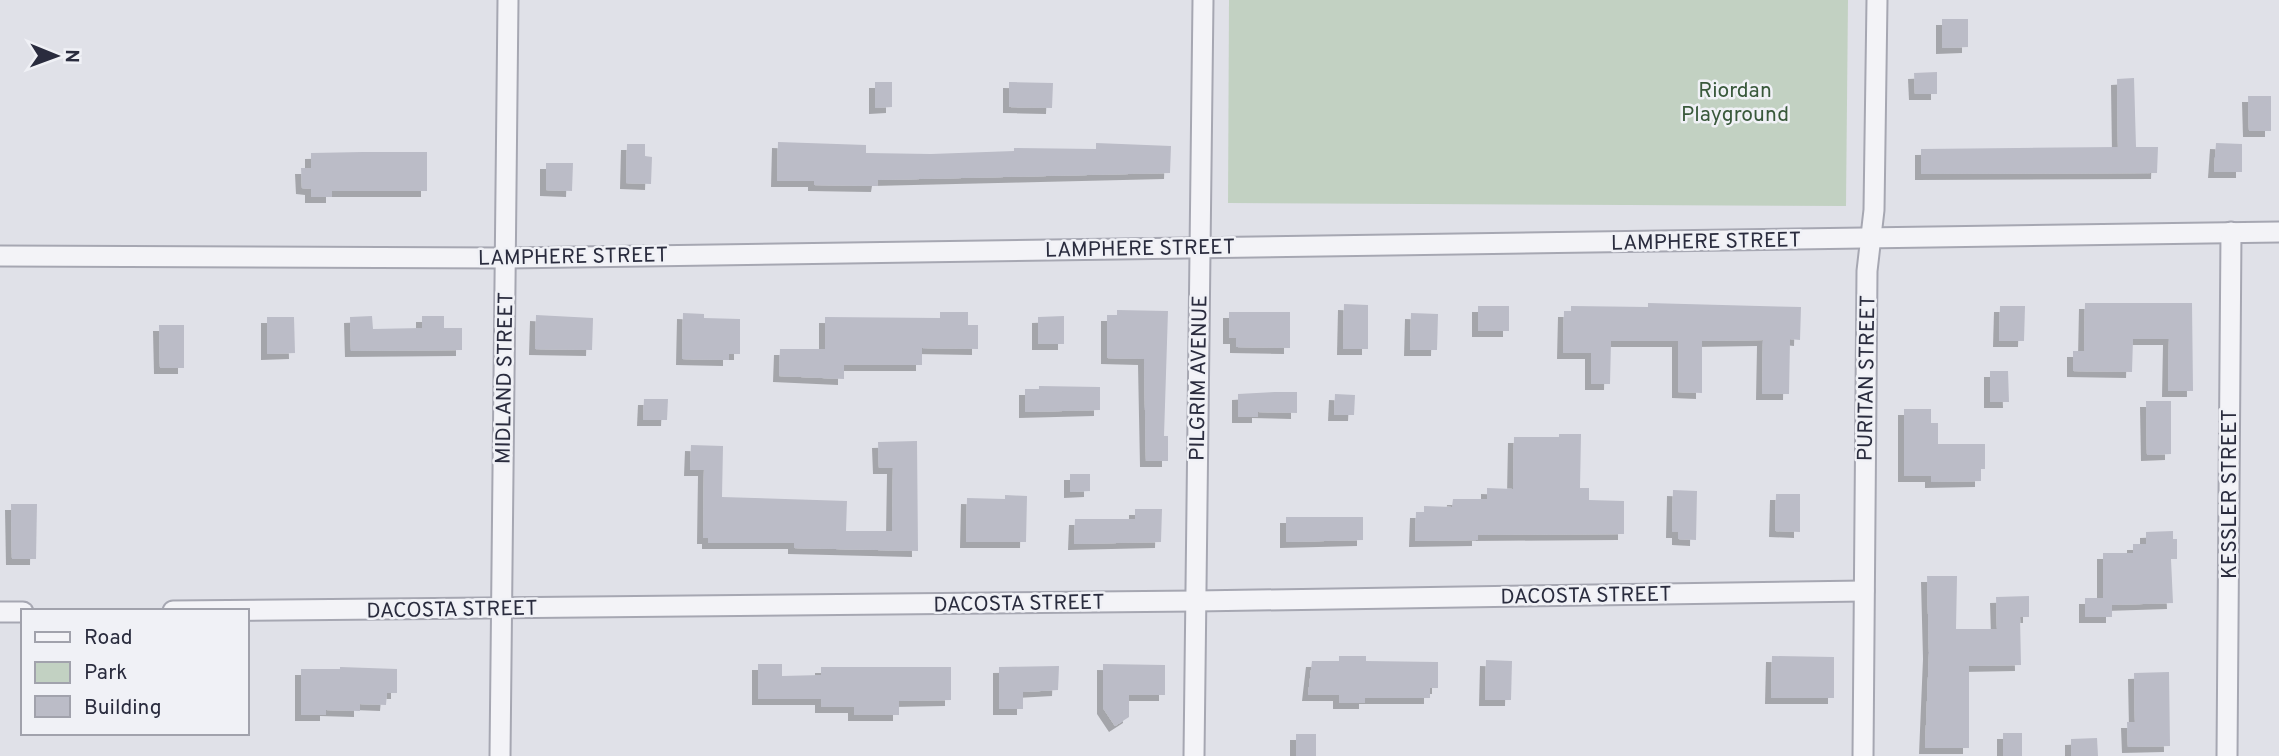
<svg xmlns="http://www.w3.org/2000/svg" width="2279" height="756" viewBox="0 0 2279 756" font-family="Overpass,sans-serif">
<defs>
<filter id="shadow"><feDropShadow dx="-6" dy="6" stdDeviation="0" flood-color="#0004"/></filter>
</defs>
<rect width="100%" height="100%" fill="#e0e1e8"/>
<polygon fill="#c2d1c2" points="1229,0 1848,0 1846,206 1228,203"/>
<g fill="#bbbcc7" filter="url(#shadow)">
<polygon points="1942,19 1968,19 1968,47 1942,48"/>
<polygon points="1937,72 1937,94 1915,94 1914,73"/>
<polygon points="2134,78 2136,147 2158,147 2157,173 1921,174 1921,149 2118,147 2117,79"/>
<polygon points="875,82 892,82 892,107 875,108"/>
<polygon points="1009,82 1053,83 1052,108 1009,107"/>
<polygon points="2248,96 2271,96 2271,131 2249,131"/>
<polygon points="778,142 866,145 866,153 931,154 1014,151 1014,148 1096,149 1096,143 1171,146 1170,173 878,180 877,186 814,185 814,181 777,181"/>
<polygon points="2216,143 2242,144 2242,172 2214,172"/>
<polygon points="627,144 645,144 645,156 652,157 651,184 626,183"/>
<polygon points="363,152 427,152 427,191 332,191 332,197 311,197 311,189 302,188 301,168 311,168 311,153"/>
<polygon points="546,163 573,163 572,191 546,190"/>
<polygon points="1648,303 1801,307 1800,340 1790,339 1789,394 1762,394 1763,340 1702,341 1702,393 1678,392 1678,341 1611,341 1610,384 1591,384 1591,353 1563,353 1564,311 1571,311 1571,306 1648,307"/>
<polygon points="2085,303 2192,303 2193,391 2168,391 2169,339 2133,339 2132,372 2073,371 2073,351 2084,351"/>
<polygon points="1344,304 1368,305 1368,349 1343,349"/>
<rect x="1478" y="306" width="31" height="25"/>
<polygon points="2000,306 2025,306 2024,341 1999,341"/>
<polygon points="1117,310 1168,311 1164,436 1168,436 1168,461 1146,461 1144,359 1107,358 1107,315 1117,315"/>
<polygon points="940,312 968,312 968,325 978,325 978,349 922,348 922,365 844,365 844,379 779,376 780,349 825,349 825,317 940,318"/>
<polygon points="1229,312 1290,312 1290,348 1236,347 1236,338 1229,338"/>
<polygon points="683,313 704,314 704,318 740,319 740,354 729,354 729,360 682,359"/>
<polygon points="1411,313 1438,314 1437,350 1410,350"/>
<polygon points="536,315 593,318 592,350 535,349"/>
<polygon points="372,316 373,329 422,328 422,316 444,316 444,328 462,328 462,350 351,351 350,317"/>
<polygon points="1064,316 1064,344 1038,344 1038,317"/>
<polygon points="267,317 294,317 295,353 267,354"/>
<polygon points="159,325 184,325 184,368 160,368"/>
<polygon points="1990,371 2008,371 2009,402 1990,402"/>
<polygon points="1039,386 1100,387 1100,410 1025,412 1025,389 1039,389"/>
<polygon points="1275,392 1297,392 1297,413 1258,412 1258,417 1238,417 1238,394"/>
<polygon points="1335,394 1355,395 1354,415 1334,415"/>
<polygon points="644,399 668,399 667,420 643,420"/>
<polygon points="2146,401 2171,401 2171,454 2147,455"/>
<polygon points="1904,409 1931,409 1931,423 1938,423 1938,444 1985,444 1985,469 1981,469 1981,481 1931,482 1931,476 1904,476"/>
<polygon points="1559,434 1581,434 1580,488 1589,488 1589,500 1624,501 1624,534 1478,535 1478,540 1415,541 1416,512 1424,512 1424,506 1452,507 1453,499 1487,499 1487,488 1513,489 1514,437 1559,437"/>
<polygon points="917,441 918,551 794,548 794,543 708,543 708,538 703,538 704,470 690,470 691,445 723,446 722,497 847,501 846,531 892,531 893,468 879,468 878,442"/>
<polygon points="1070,474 1090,474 1090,491 1070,492"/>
<polygon points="1673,490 1697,491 1696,540 1678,539 1678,532 1672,532"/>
<polygon points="1776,494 1800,494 1800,532 1775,531"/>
<polygon points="1005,495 1027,496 1026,542 966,542 967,498 1005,499"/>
<polygon points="11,504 37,504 36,559 12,559"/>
<polygon points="1135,509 1162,509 1161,542 1074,544 1075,519 1135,519"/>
<polygon points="1286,517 1363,517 1363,540 1286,542"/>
<polygon points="2173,531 2173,539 2177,539 2177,559 2171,559 2173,603 2112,605 2112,617 2085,617 2085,598 2103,598 2103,553 2133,553 2133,544 2146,544 2146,532"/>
<polygon points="1927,576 1957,576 1956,629 1997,629 1996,597 2029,596 2029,617 2020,617 2021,665 1969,666 1969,748 1925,748 1929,653"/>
<polygon points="1339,656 1366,656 1366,661 1438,662 1438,688 1430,688 1430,698 1365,698 1365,703 1339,703 1339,695 1308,695 1312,661 1339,661"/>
<polygon points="1772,656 1834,657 1834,698 1771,698"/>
<polygon points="1486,660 1512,661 1511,700 1485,700"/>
<polygon points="758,664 782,664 782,676 821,675 821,667 951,667 951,700 899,701 899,715 854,715 854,707 821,707 821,699 758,699"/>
<polygon points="1103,664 1165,665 1165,695 1129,695 1129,717 1115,726 1103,708"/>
<polygon points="1059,666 1058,690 1023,692 1023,709 999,709 999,667"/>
<polygon points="340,667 397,669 397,693 387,693 386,705 360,704 360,711 326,710 326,715 301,715 301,669 340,669"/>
<polygon points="2169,672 2170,746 2128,747 2127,722 2135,722 2134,673"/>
<rect x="2003" y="733" width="19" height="23"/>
<rect x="1296" y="734" width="20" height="22"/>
<polygon points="2097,738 2098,756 2071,756 2071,739"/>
</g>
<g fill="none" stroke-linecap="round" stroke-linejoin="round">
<defs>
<g id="street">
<polyline points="0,256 505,258 2279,232"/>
<polyline points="173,611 1196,601 1864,591"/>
<polyline points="0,612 23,612"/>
<polyline points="500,756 508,0"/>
<polyline points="1194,756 1203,0"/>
<polyline points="1863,756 1867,271 1874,210 1877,0"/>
<polyline points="2227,756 2231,232"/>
</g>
</defs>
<use href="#street" stroke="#a6a7b2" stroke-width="23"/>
<use href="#street" stroke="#f3f3f7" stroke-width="19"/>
</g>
<g text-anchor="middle" stroke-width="5" stroke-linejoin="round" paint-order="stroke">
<g font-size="21" fill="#39593b" stroke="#f0f1f6">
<text x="1735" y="97">Riordan<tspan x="1735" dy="24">Playground</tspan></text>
</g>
<g font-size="21" fill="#2a2c3e" stroke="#f0f1f6">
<text transform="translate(1706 241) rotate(-1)" y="7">LAMPHERE STREET</text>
<text transform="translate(1140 248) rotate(-1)" y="7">LAMPHERE STREET</text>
<text transform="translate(573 256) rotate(-1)" y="7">LAMPHERE STREET</text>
<text transform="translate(504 378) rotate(-89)" y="7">MIDLAND STREET</text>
<text transform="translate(1198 378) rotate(-89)" y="7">PILGRIM AVENUE</text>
<text transform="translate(1866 378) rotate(-89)" y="7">PURITAN STREET</text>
<text transform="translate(2229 494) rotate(-90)" y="7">KESSLER STREET</text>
<text transform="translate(1586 595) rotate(-1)" y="7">DACOSTA STREET</text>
<text transform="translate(1019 603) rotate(-1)" y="7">DACOSTA STREET</text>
<text transform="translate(452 609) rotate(-1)" y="7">DACOSTA STREET</text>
</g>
</g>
<rect x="21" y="609" width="228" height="126" fill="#f0f1f6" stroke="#a1a2ac" stroke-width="2"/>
<rect x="35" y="632" width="35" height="10" fill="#f3f3f7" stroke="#a1a2ac" stroke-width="2"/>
<text x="84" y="644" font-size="21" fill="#2a2c3e">Road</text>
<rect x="35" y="662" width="35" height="21" fill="#c2d1c2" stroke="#a1a2ac" stroke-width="2"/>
<text x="84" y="679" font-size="21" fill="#2a2c3e">Park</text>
<rect x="35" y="696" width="35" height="21" fill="#bbbcc7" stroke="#a1a2ac" stroke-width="2"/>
<text x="84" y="714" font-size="21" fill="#2a2c3e">Building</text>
<g transform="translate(56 56) rotate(91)" stroke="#f0f1f6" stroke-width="5" paint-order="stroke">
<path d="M0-5L12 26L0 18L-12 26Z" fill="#2a2c3e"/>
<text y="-10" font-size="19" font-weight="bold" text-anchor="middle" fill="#2a2c3e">N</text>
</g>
</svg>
